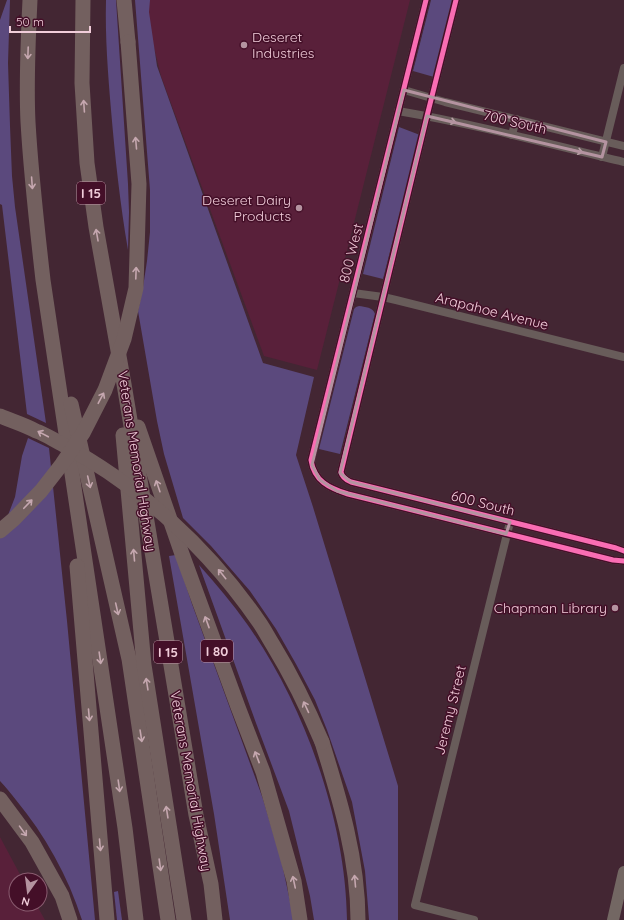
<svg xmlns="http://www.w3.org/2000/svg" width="624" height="920" viewBox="0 0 624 920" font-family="Quicksand,sans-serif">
<rect width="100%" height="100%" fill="#432633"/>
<g fill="#59203a">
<polygon points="146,0 410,0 317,370 264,356 161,76 146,15"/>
<polygon points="0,837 23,880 16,880 16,904 36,904 45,920 0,920"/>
</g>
<g fill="#5b497d">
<polygon points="7,0 10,0 8,63 10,126 12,176 15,207 46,423 27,414 2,205 0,204 0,20"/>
<path d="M 106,0 L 116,0 L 128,184 L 129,212 L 128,250 C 120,203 115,157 111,110 C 108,73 105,37 106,0 Z"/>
<polygon points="135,0 150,0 149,12 157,66 263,363 314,377 296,455 313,507 398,786 398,920 369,920 368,907 365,871 352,802 327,730 315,700 296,664 276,629 250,591 211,546 183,518 164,454 157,421 138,311 143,287 147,261 150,232 150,190"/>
<polygon points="431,0 453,0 434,77 413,71"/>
<polygon points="399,127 420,135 383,279 363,274"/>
<path d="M 359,306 C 365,307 373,307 375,314 L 340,454 L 319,449 L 354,309 L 356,307 Z"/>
<path d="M 28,438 L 49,448 L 67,621 L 95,920 L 82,920 C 68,876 45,835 16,800 C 11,794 6,787 0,781 L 0,536 L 15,497 L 22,456 Z"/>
<polygon points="176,555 192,604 263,799 281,859 294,920 230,920 214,814 169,556"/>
<path d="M 199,565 C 216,584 232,603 247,624 C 304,704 346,821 347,920 L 314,920 L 310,896 L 289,811 L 256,723 Z"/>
<polygon points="118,891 122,920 117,920 114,892"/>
</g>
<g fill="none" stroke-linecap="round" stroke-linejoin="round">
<g stroke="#685c5a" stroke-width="8">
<path d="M 426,0 L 311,460 C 314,481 329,488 348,494 L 613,560 L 624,561"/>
<path d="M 456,0 L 427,116 L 341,472 C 342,477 346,480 351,482 L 616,548 L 624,551"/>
<polyline points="404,90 445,102 624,146"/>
<path d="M 398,111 C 474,124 549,144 624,162"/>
<polyline points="512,135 516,119"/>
<polyline points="602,157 624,68"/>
<polyline points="353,293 383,297 396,300 624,357"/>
<polyline points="474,920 415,905 510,522"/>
</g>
<polyline stroke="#736763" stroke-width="12" points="613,920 624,872"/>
<g stroke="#73605f" stroke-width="15">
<path d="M 30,0 C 28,41 26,81 28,122 C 31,175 37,227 43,280 L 125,828 L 136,920"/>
<polyline points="83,0 82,83 87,163 96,227 124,384 196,815 211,884 215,920"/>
<polyline points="124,0 128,42"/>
<polyline points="71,404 129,659 149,793 168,920"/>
<polyline points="138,427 182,554 238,707 263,772 294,881 300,920"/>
<polyline points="123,435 144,665 184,920"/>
<polyline points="77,566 107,920"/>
<path d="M 322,742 C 340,800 358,859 358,920"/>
<polyline points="0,799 32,842 62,896 70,920"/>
</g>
<g stroke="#73605f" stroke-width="15">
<path d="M 0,416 C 12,421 25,425 36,431 C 45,434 52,439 60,443 C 140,486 208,548 259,622 C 264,629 268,637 273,645 C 292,676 308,709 322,742"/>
<polyline points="0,531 14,519 41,491 62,464 83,433 105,390 124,339 136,288 139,184 128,42"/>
</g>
<defs>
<g id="cycleway">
<path d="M 426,0 L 311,460 C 314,481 329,488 348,494 L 613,560 L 624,561"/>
<path d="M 456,0 L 427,116 L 341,472 C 342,477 346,480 351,482 L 616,548 L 624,551"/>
</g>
</defs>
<use href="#cycleway" stroke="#440f28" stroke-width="8"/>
<use href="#cycleway" stroke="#f96db3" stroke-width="5"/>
</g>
<defs><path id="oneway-shaft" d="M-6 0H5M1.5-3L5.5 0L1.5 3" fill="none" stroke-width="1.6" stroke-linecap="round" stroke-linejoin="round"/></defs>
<g stroke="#c5a7af">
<use href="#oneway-shaft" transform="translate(28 53) rotate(92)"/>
<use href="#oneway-shaft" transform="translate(84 106) rotate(-94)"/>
<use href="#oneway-shaft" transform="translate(136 143) rotate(-95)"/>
<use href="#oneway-shaft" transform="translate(32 183) rotate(86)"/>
<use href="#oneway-shaft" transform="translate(97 235) rotate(-100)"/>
<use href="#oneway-shaft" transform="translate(136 273) rotate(-88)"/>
<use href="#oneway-shaft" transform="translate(101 398) rotate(-62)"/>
<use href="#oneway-shaft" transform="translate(43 434) rotate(-152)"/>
<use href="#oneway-shaft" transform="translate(89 482) rotate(77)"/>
<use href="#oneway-shaft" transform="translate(158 486) rotate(-109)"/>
<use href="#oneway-shaft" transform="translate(28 504) rotate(-46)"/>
<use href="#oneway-shaft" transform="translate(134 555) rotate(-95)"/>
<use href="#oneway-shaft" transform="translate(222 574) rotate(-129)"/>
<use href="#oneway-shaft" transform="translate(117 609) rotate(77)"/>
<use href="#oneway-shaft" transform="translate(207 622) rotate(-110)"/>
<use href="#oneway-shaft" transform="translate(100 658) rotate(82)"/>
<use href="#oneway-shaft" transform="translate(147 684) rotate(-99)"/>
<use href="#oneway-shaft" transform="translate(306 707) rotate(-115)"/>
<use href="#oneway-shaft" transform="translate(89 715) rotate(85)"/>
<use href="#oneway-shaft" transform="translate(141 736) rotate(81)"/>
<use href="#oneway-shaft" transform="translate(257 757) rotate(-111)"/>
<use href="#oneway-shaft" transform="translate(119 786) rotate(82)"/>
<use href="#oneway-shaft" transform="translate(167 812) rotate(-99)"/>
<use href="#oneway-shaft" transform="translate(23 831) rotate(54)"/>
<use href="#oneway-shaft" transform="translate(100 845) rotate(85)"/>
<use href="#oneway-shaft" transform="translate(160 865) rotate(82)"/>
<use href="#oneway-shaft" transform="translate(355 881) rotate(-95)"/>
<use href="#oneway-shaft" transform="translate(294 882) rotate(-102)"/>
</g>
<g stroke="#baa0a7">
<use href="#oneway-shaft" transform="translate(450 121) rotate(12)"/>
<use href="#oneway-shaft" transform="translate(577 151) rotate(14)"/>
</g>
<path fill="none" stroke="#b493a0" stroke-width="3" stroke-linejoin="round" d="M 404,90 L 606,142 L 602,157 L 427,116 L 340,473 L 351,482 L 510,522 L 506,534 L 337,491 L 320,480 L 312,465 Z"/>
<g fill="#b493a0" stroke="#440f28" stroke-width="1.5">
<circle cx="244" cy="45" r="4"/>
<circle cx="299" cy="208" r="4"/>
<circle cx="615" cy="608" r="4"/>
</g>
<g text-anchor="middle" stroke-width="3" stroke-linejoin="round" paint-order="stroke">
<g fill="#440f28" stroke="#bd94a5" stroke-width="1">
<rect x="77" y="182" width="28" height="22" rx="3"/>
<rect x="201" y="640" width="32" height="22" rx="3"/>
<rect x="154" y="641" width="28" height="22" rx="3"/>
</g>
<g font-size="13" font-weight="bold" fill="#f1cdda">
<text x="91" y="198">I 15</text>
<text x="217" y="656">I 80</text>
<text x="168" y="657">I 15</text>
</g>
<g font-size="14" fill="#f1cdda" stroke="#440f28" text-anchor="end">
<text x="252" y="42" text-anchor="start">Deseret<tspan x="252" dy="16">Industries</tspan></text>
<text x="291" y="205">Deseret Dairy<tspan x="291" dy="16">Products</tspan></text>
<text x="607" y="613">Chapman Library</text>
</g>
<g font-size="14" fill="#f1cdda" stroke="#440f28">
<text transform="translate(515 122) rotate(13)" y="5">700 South</text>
<text transform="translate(351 253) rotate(-76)" y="5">800 West</text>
<text transform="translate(492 311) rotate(14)" y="5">Arapahoe Avenue</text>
<text transform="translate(137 461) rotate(81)" y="5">Veterans Memorial Highway</text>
<text transform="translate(483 503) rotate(14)" y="5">600 South</text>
<text transform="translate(450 710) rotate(-76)" y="5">Jeremy Street</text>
<text transform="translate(191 781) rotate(80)" y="5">Veterans Memorial Highway</text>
</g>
</g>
<g transform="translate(28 892) rotate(194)"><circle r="19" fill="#440f28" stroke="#895b6f"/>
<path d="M0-3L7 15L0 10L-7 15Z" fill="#b493a0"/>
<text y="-6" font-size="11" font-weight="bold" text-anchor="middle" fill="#f1cdda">N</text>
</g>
<path d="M10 26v6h80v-6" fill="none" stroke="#f1cdda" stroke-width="2"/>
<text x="16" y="26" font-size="12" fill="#f1cdda" stroke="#440f28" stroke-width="3" paint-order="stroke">50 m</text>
</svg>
